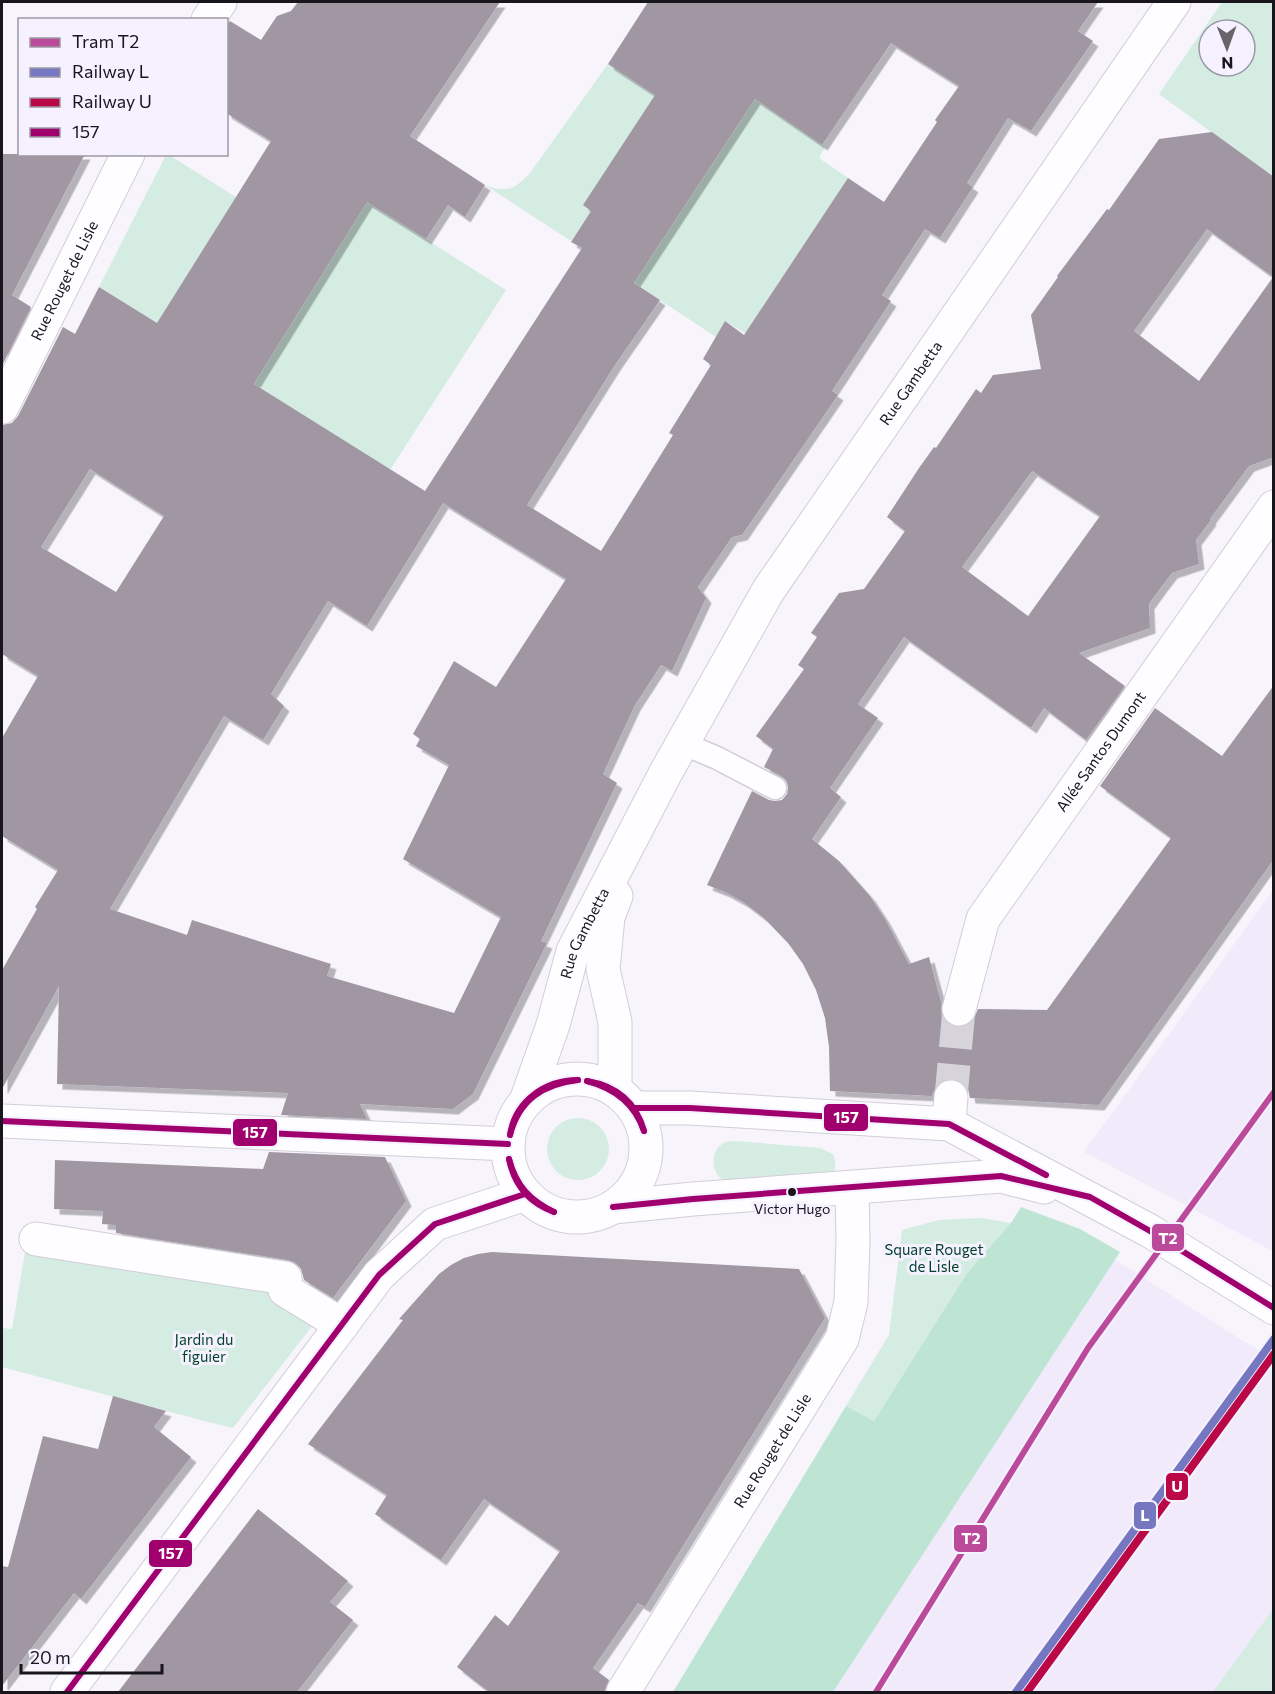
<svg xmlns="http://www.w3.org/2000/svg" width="1275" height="1694" viewBox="0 0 1275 1694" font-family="Commissioner,sans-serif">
<defs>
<filter id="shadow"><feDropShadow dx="5.5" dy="5.5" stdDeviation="0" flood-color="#0004"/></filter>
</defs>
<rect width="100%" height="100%" fill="#f7f4fc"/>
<g fill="#f0eafb">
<polygon points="1273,890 1273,1251 1084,1152"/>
<polygon points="1103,1252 1273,1360 1273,1611 1214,1692 685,1692"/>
</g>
<g fill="#d5ece3" fill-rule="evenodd">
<path d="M 1222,2 L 1273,2 L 1273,177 L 1159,94 ZM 1209,30 L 1245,30 L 1245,66 L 1209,66 Z"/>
<path d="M 692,57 L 583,205 L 591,211 L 571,241 L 485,185 C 506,193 514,190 530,173 L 608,64 L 641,86 Z"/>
<polygon points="755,99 825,147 819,158 851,180 826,217 823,216 769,298 748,335 725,321 716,337 634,283"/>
<polygon points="166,155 169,155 236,197 157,324 99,287"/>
<polygon points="367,202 506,290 390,470 254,384"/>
<circle cx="578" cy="1149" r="31"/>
<path d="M 736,1141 L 820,1148 L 833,1154 C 836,1162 836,1167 833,1174 L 733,1183 C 728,1182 723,1180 719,1177 C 710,1167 712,1147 726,1142 C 729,1141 732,1141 736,1141 Z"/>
<polygon points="981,1218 1011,1223 967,1273 874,1421 846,1406 889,1335 902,1230 939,1220"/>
<polygon points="26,1247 266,1288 316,1321 233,1428 208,1422 2,1367 2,1328 12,1329"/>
<polygon points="1273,1609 1273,1692 1213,1692"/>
</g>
<polygon fill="#bee4d4" points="1021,1207 1080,1229 1120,1252 833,1692 673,1692 846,1406 874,1421 967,1273 1011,1223"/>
<g fill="#a197a3" fill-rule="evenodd" filter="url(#shadow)">
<path d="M 298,2 L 500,2 L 410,136 L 485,185 L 465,217 L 448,205 L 426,239 L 367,202 L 254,384 L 425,491 L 582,248 L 571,242 L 591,211 L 583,205 L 655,95 L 608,64 L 648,2 L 1098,2 L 1078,31 L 1093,41 L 1031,131 L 1008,118 L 967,183 L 973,187 L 940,238 L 925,229 L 882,295 L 891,301 L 832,391 L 838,395 L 742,535 L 732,537 L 698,587 L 706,598 L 672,671 L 661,665 L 635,705 L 603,774 L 617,783 L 541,941 L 547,943 L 473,1094 L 453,1109 L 360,1104 L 367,1119 L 281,1115 L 288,1093 L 57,1084 L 59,986 L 2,1089 L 2,970 L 37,909 L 35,907 L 58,870 L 2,836 L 2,738 L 38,676 L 2,654 L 2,425 L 12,423 L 18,416 L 63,327 L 75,334 L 99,287 L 157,323 L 271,141 L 226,113 L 226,26 L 230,21 L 261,40 L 277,16 L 291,11 ZM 891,43 L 959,86 L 935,120 L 937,122 L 884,202 L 848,178 L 744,335 L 725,321 L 703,359 L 711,365 L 669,433 L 673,435 L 601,551 L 527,505 L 615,365 L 660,300 L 634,283 L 755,99 L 822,145 ZM 90,469 L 164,516 L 116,592 L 41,547 ZM 443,503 L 566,579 L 496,687 L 454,661 L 413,734 L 420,739 L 416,746 L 449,765 L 403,859 L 501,917 L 454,1013 L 327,976 L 331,964 L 192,920 L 187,935 L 110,909 L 224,716 L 263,740 L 284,706 L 271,694 L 328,601 L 367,626 Z"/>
<path d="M 1212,132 L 1274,177 L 1274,457 L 1249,466 L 1210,519 L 1211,520 L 1196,540 L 1199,564 L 1172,573 L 1162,586 L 1149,604 L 1150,628 L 1079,653 L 1125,686 L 1086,740 L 1044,708 L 1031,728 L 904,637 L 858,704 L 878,718 L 830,788 L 841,797 L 812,839 L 839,861 L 870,896 L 885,919 L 909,964 L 929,957 L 941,1002 L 941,1014 L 946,1023 L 955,1027 L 964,1027 L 972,1023 L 978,1009 L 1047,1010 L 1171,838 L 1100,786 L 1155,708 L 1222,756 L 1274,685 L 1274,859 L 1099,1105 L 970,1098 L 968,1089 L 962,1082 L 952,1078 L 943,1080 L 936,1086 L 932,1096 L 830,1091 L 829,1047 L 825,1018 L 816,990 L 803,964 L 788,943 L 764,918 L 743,902 L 725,892 L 707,885 L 752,791 L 769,800 L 775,801 L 782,800 L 787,794 L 788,787 L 786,780 L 781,776 L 764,767 L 773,749 L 756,736 L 804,669 L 798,665 L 817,637 L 811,633 L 839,593 L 864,589 L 905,531 L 887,517 L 919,468 L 934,447 L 936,448 L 976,389 L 981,393 L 993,375 L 1041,369 L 1031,315 L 1058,277 L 1057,276 L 1107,209 L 1109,210 L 1159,139 ZM 1207,229 L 1273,277 L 1199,381 L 1134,331 ZM 1032,471 L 1100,516 L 1028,616 L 962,567 Z"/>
<polygon points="2,154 85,154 12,295 31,307 2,366"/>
<polygon points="269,1152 385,1157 406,1201 333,1298 304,1280 301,1269 296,1263 288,1260 116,1233 116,1225 102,1224 103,1211 54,1209 55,1160 263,1169"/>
<polygon points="492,1252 799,1269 825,1318 645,1607 638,1603 593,1668 609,1680 604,1692 489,1692 457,1667 495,1615 508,1626 560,1551 484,1499 441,1560 375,1514 387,1495 308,1444 403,1320 399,1319 439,1274 451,1265 464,1258 478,1254"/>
<polygon points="113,1396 166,1411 154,1427 191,1457 81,1599 74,1593 2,1686 2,1566 8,1567 43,1436 98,1449"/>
<polygon points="258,1509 348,1581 330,1602 353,1620 297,1692 118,1692"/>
</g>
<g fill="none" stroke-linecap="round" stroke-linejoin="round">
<polyline stroke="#d6d3db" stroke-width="33" stroke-dasharray="33 16" stroke-linecap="butt" points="951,1097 959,1009"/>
<defs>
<polyline id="lane" points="682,743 717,758 775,788"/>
<g id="street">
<polyline points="208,20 220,2"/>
<path id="s1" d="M 2,407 L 128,154"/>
<path id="s2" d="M 959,1009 L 983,919 L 1274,507"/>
<polyline points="615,1090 615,1022 603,969 608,917 616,896"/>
<path id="s3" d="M 526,1101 L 553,1025 L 573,951 L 665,774 L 768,591 L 1174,2"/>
<polyline points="949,1124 951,1097"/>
<polyline points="36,1239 285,1278 285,1290 342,1325"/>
<polyline points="67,1692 379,1275 435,1224 525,1194"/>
<path id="s4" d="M 623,1692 L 842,1339 L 851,1302 L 853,1240 L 852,1188"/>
</g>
<g id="secondary">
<circle cx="577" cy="1148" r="69"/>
<polyline points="633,1108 690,1108 949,1124 1150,1231 1274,1308"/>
<polyline points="2,1121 508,1144"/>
<polyline points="613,1207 693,1199 1001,1176 1044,1187"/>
</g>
</defs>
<use href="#lane" stroke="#d1ced6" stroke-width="25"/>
<use href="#street" stroke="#d1ced6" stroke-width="35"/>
<use href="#secondary" stroke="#d1ced6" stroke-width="35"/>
<use href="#lane" stroke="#fefdff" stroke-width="22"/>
<use href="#street" stroke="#fefdff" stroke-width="33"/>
<use href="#secondary" stroke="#fefdff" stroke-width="33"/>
<defs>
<g id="bus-1">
<path d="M 587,1081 C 617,1086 636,1102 644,1131"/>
<path d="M 587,1081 C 614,1088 635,1104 644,1131"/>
<polyline points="633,1108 690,1108 949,1124 1046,1175"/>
<polyline points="2,1121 508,1144"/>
<path d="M 510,1135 C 515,1101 545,1080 578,1080"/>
<path d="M 510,1135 C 519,1100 543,1084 578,1080"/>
<path d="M 509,1159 C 516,1186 530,1200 554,1212"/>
<path d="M 509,1159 C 514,1184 529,1203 554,1212"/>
<polyline points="613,1207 693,1199 1001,1176 1090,1197 1150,1231 1274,1308"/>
<polyline points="67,1692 379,1275 435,1224 525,1194"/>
</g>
</defs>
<use href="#bus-1" stroke="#f6f1ff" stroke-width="10"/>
<use href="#bus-1" stroke="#a0006e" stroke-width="6"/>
<defs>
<polyline id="rail-1" points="1016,1692 1274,1339"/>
<polyline id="rail-2" points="1027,1692 1274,1354"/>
</defs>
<use href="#rail-1" stroke="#f6f1ff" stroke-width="12"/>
<use href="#rail-2" stroke="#f6f1ff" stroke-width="12"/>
<use href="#rail-1" stroke="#7577c0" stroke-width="8"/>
<use href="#rail-2" stroke="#b90845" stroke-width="8"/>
<defs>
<polyline id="tram-1" points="876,1692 1088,1348 1274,1092"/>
</defs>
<use href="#tram-1" stroke="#f6f1ff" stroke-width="10"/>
<use href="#tram-1" stroke="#bb4a9b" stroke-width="6"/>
</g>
<circle fill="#18151d" stroke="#f6f1ff" stroke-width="2" cx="792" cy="1192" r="5"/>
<g text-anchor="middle" stroke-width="6" stroke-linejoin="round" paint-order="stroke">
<g font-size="14" fill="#18151d" stroke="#f6f1ff">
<text x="792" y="1214">Victor Hugo</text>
</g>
<g font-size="15" fill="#18151d" stroke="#f6f1ff">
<text dy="5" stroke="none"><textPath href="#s1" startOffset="141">Rue Rouget de Lisle</textPath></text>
<text dy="5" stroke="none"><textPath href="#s3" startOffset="819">Rue Gambetta</textPath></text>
<text dy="5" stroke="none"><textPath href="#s2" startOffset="298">Allée Santos Dumont</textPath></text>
<text dy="5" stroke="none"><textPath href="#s3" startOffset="178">Rue Gambetta</textPath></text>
<text dy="5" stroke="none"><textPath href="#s4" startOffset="284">Rue Rouget de Lisle</textPath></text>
</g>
<g font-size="15" fill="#013f29" stroke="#f6f1ff">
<text x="934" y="1255">Square Rouget<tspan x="934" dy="17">de Lisle</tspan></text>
<text x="204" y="1345">Jardin du<tspan x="204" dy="17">figuier</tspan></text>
</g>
</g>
<g stroke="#f6f1ff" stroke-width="2">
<rect x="823" y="1103" width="46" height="29" rx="6" fill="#a0006e"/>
<rect x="232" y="1118" width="46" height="29" rx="6" fill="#a0006e"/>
<rect x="1151" y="1223" width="34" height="29" rx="6" fill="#bb4a9b"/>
<rect x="1165" y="1472" width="24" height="29" rx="6" fill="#b90845"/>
<rect x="1133" y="1501" width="24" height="29" rx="6" fill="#7577c0"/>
<rect x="953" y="1524" width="35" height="29" rx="6" fill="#bb4a9b"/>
<rect x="148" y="1539" width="45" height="29" rx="6" fill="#a0006e"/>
</g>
<g font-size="16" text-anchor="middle" font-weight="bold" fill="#fff">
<text x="846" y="1123">157</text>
<text x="255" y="1138">157</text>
<text x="1168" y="1244">T2</text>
<text x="1177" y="1492">U</text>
<text x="1145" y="1521">L</text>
<text x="971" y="1544">T2</text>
<text x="171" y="1559">157</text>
</g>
<rect width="1275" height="1694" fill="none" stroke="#18151d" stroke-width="6"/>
<rect x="18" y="18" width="210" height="138" fill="#f6f1ff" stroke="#9d99a5" stroke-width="1.5"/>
<rect x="30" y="38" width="30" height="9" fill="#bb4a9b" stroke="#9d99a5" stroke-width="1.5"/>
<text x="72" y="48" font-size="18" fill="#18151d">Tram T2</text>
<rect x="30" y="68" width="30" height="9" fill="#7577c0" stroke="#9d99a5" stroke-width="1.5"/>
<text x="72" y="78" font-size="18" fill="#18151d">Railway L</text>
<rect x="30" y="98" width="30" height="9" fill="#b90845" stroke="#9d99a5" stroke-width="1.5"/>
<text x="72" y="108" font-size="18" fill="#18151d">Railway U</text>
<rect x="30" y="128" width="30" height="9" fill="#a0006e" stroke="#9d99a5" stroke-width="1.5"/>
<text x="72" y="138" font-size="18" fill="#18151d">157</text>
<g transform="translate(1227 48) rotate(179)"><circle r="28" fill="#f6f1ff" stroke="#9d99a5" stroke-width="1.5"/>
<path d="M0-4.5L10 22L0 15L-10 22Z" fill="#66636b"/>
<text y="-9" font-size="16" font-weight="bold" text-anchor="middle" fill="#18151d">N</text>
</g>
<path d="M21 1664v9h141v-9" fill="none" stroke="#18151d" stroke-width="3"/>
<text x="30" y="1664" font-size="18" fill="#18151d" stroke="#f6f1ff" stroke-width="4.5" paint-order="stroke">20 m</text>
</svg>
